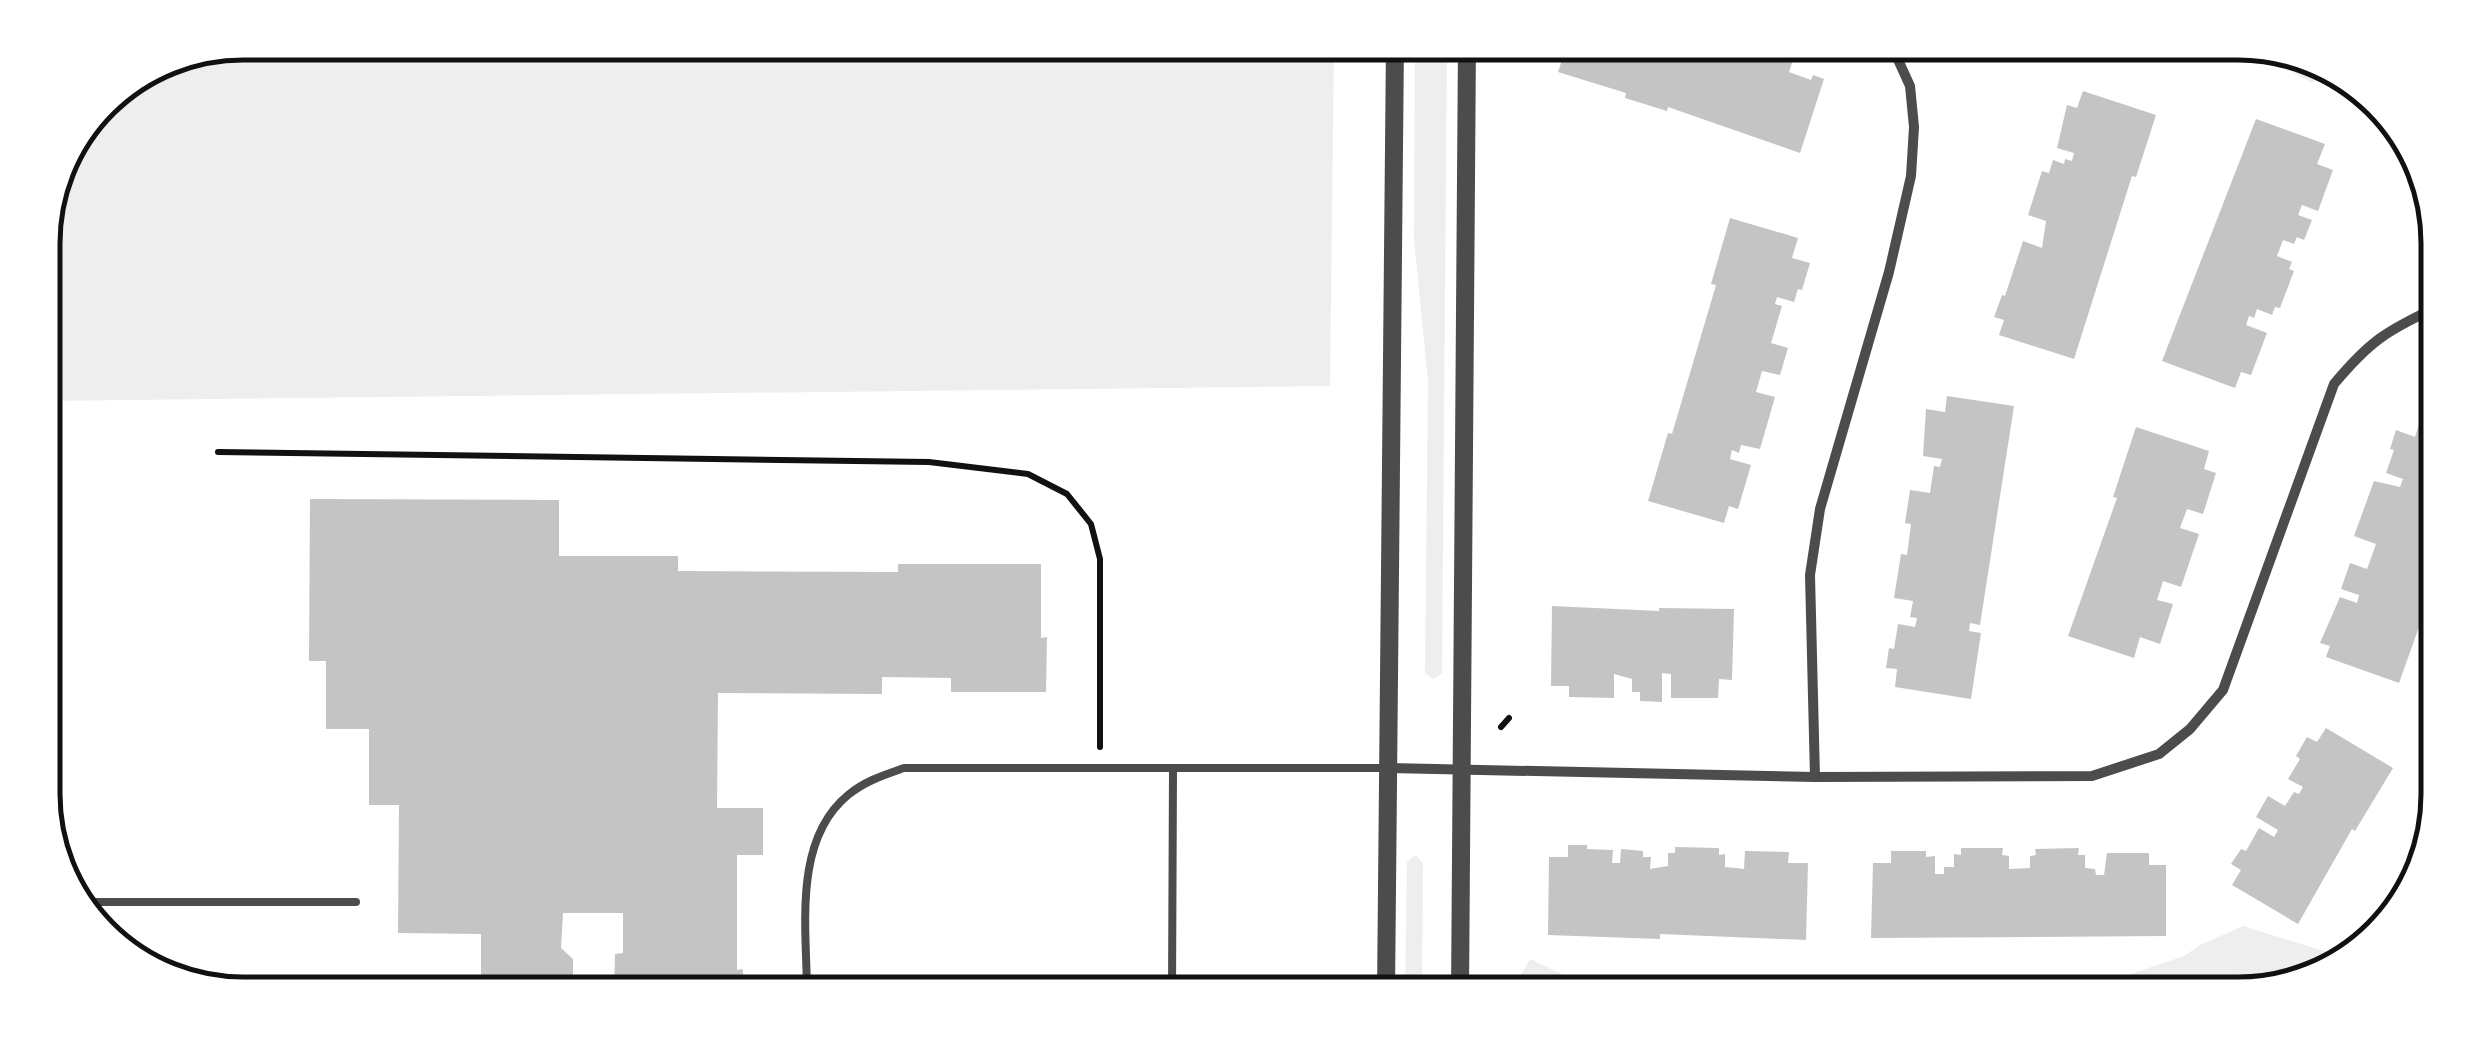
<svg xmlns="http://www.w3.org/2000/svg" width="2481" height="1037" viewBox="0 0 2481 1037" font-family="'DM Sans',sans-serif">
<rect width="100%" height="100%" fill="#fff"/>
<g fill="#eee">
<polygon points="243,43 1334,43 1330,386 44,401 43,230 63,154 111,93 167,58"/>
<polygon points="1415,43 1447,43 1442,673 1433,679 1425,673 1428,381 1414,239"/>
<polygon points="2245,44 2314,58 2329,69 2312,83"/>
<polygon points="2436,807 2423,870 2404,895"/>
<polygon points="1415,855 1423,863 1422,994 1405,994 1407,862"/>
<polygon points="2243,926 2346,958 2250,994 2072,994 2184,956 2200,945"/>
<polygon points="1530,959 1604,994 1521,994 1514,988"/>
</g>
<g fill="#c4c4c4">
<polygon points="1568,42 1742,42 1794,57 1789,72 1811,80 1813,75 1824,79 1800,153 1668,107 1667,111 1625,98 1626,93 1558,72"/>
<polygon points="2083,91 2156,115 2136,177 2132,176 2074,359 1999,335 2004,320 1994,317 2002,295 2005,296 2023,241 2042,248 2046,221 2028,215 2042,171 2049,173 2053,160 2064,164 2065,159 2072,161 2074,153 2057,148 2067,105 2077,108"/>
<polygon points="2391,116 2397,121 2403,135 2387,130"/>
<polygon points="2256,119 2325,144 2317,164 2333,170 2318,211 2302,205 2298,215 2312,220 2304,240 2297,237 2294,244 2283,240 2277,256 2292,262 2289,269 2294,271 2280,308 2275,307 2272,315 2257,309 2254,318 2249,316 2246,325 2267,333 2251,375 2241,372 2235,388 2162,361"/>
<polygon points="1730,218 1798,238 1792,258 1810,263 1802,290 1798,289 1794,302 1777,297 1775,304 1782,306 1771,343 1788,348 1780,375 1762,371 1756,392 1775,397 1760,449 1741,445 1739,453 1732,450 1730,459 1751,465 1738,509 1729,506 1724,523 1648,501 1668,433 1672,434 1716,285 1711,284"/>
<polygon points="1947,396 2014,406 1980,625 1970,623 1969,631 1981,633 1971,699 1895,687 1897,669 1886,668 1889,648 1894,649 1898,624 1915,627 1917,618 1910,617 1913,601 1894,598 1901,554 1907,555 1911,524 1905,523 1910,490 1930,493 1934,466 1940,467 1942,459 1923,456 1926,409 1945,412"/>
<polygon points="2421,418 2437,424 2438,574 2399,683 2326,657 2330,646 2320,643 2340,597 2357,603 2359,595 2341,589 2350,563 2367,569 2376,544 2354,536 2374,481 2400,487 2403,479 2386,473 2394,450 2390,449 2396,430 2415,437"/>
<polygon points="2136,427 2209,451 2204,469 2216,473 2203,514 2187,509 2180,528 2199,534 2181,587 2163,581 2157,600 2173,604 2160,644 2140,637 2134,658 2068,636 2117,498 2113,497"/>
<polygon points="310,499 559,500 559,556 678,556 678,571 898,572 898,564 1041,564 1041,638 1047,637 1046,692 951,692 951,678 882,677 882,694 718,693 717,808 763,808 763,855 737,855 737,970 743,969 743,994 614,994 615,954 623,953 623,913 563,913 561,948 573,959 573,989 568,994 481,994 481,934 398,933 399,805 369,805 369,729 326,729 326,661 309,661"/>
<polygon points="1552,606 1659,611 1659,608 1734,609 1732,680 1719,679 1718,698 1671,698 1671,674 1662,673 1662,702 1640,701 1640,692 1632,692 1632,679 1614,674 1614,698 1569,697 1569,686 1551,686"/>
<polygon points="2326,728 2393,768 2355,831 2352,829 2298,924 2232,885 2241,870 2231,864 2241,849 2246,851 2259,828 2274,837 2278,830 2256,817 2268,796 2285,806 2294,792 2299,794 2303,787 2288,779 2300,759 2296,756 2307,737 2317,742"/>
<polygon points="1568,845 1587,845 1587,849 1613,850 1612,863 1620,863 1621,849 1643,851 1643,857 1651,857 1650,869 1668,866 1668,853 1675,853 1675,847 1719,848 1719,855 1725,854 1725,867 1736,868 1744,869 1745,851 1789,852 1788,863 1808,863 1806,940 1660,934 1660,939 1548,935 1549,857 1568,857"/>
<polygon points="1961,848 2003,848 2002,855 2009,856 2009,869 2030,868 2030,856 2036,855 2035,849 2079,848 2078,855 2085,855 2085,868 2095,869 2096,875 2104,875 2107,853 2149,853 2149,865 2166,865 2166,936 1871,938 1873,863 1891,863 1891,851 1926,851 1926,857 1935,856 1935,874 1944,874 1944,867 1954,867 1954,854 1961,855"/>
<rect x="324" y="990" width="90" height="4"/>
</g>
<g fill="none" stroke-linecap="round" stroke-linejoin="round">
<g stroke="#111" stroke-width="6">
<polyline points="218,452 929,462 1028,474 1067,494 1091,524 1100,559 1100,747"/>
<polyline points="1501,727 1509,718"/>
</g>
<g stroke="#4c4c4c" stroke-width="8">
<polyline points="80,902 356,902"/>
<path d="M 807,994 C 807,931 792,841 848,795 C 865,781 884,775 904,768 L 1386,768"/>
<polyline points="1172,994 1173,769"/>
</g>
<g stroke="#4c4c4c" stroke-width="10">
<path d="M 1389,768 L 1815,777 L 2092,776 L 2159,754 L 2190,729 L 2223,690 L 2334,384 C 2370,341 2386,331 2437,307"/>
<polyline points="1815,777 1810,575 1820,509 1889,272 1911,176 1914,127 1910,86 1890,42"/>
</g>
<g stroke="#4c4c4c" stroke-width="18">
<polyline points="1386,994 1395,42"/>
<polyline points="1460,994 1467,42"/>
</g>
</g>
<path d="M0 0H2481V1037H0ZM243 60H2238A183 183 0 0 1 2421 243V794A183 183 0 0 1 2238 977H243A183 183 0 0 1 60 794V243A183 183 0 0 1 243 60Z" fill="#fff" fill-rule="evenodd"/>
<path fill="none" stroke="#111" stroke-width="5" d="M243 60H2238A183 183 0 0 1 2421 243V794A183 183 0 0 1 2238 977H243A183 183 0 0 1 60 794V243A183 183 0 0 1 243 60Z"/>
</svg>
